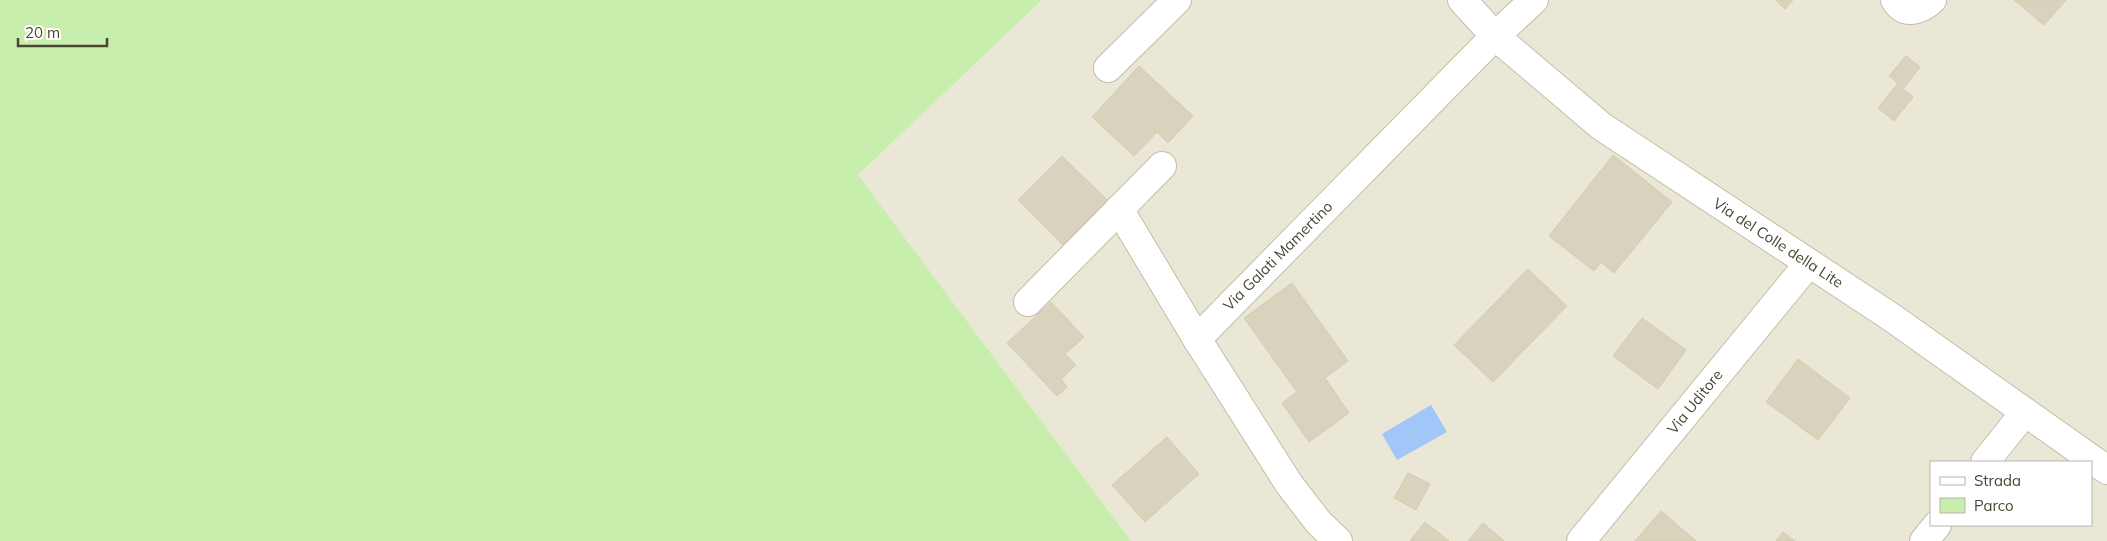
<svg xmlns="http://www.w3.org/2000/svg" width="2107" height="541" viewBox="0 0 2107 541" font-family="Mulish,sans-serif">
<rect width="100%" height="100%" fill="#f6f4e9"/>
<path fill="#eae7d6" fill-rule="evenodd" d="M 1042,0 L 2107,0 L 2107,541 L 1131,541 L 858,175 ZM 1931,462 L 2091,462 L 2091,525 L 1931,525 Z"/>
<polygon fill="#c8eeae" points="0,0 1042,0 858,175 1131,541 0,541"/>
<polygon fill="#a0c7f8" points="1431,405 1447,432 1397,460 1382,434"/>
<g fill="#d9d2bd" stroke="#d5ccaf">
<polygon points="1776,0 1793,0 1785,9"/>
<polygon points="2014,0 2066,0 2044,25"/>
<polygon points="1906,56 1920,67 1903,89 1913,97 1894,121 1878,108 1898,83 1889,76"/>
<polygon points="1139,66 1193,116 1168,143 1157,132 1134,156 1092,117"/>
<polygon points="1613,155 1672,202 1614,273 1601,262 1594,271 1549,236"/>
<polygon points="1062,156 1110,203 1066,248 1018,200"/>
<polygon points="1528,269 1567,306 1493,382 1454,345"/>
<polygon points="1292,283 1348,361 1325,378 1349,413 1309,442 1282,403 1297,392 1244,318"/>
<polygon points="1051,302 1084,337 1065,354 1076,365 1061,379 1067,387 1057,396 1007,343"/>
<polygon points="1642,318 1686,350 1658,389 1613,356"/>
<polygon points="1798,359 1850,398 1818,440 1766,402"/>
<polygon points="1167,437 1199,474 1145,522 1112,485"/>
<polygon points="1408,473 1430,484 1416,510 1394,498"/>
<polygon points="1661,511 1696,541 1635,541"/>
<polygon points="1425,522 1449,541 1410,541"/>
<polygon points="1483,523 1504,541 1468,541"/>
<polygon points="1783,532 1795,541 1776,541"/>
</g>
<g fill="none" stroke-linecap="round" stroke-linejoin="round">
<defs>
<g id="minor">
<polyline points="1462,0 1495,36 1601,126 1891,317 2107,470"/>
<path d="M 1895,0 C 1905,16 1921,10 1932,0"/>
<polyline points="1108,68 1177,0"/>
<polyline points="1119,209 1197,339"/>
<polyline points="1028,302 1162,166"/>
<polyline points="1985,462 2025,412"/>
<polyline points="1338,541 1319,523 1289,484 1197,339 1495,36 1534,0"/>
<polyline points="1581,541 1809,263"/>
<polyline points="1924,541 1937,525"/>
</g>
</defs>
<use href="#minor" stroke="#c3beaa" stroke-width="30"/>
<use href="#minor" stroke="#fff" stroke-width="28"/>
</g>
<g text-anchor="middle" stroke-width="5" stroke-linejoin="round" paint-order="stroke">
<g font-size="15" fill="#4b4636" stroke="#fff">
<text transform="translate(1778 243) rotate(33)" y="5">Via del Colle della Lite</text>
<text transform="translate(1278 256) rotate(-45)" y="5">Via Galati Mamertino</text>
<text transform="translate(1695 402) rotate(-51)" y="5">Via Uditore</text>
</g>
</g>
<rect x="1930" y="461" width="162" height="65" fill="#ffffff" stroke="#b7b5af"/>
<rect x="1940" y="477" width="25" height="8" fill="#ffffff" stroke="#b7b5af"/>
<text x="1974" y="486" font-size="15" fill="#4b4636">Strada</text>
<rect x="1940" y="498" width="25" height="15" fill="#c8eeae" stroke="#b7b5af"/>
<text x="1974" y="511" font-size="15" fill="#4b4636">Parco</text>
<path d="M18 38v8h89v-8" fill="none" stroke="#4b4636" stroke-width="2.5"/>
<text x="25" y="38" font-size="15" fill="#4b4636" stroke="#ffffff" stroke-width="4" paint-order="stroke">20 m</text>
</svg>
